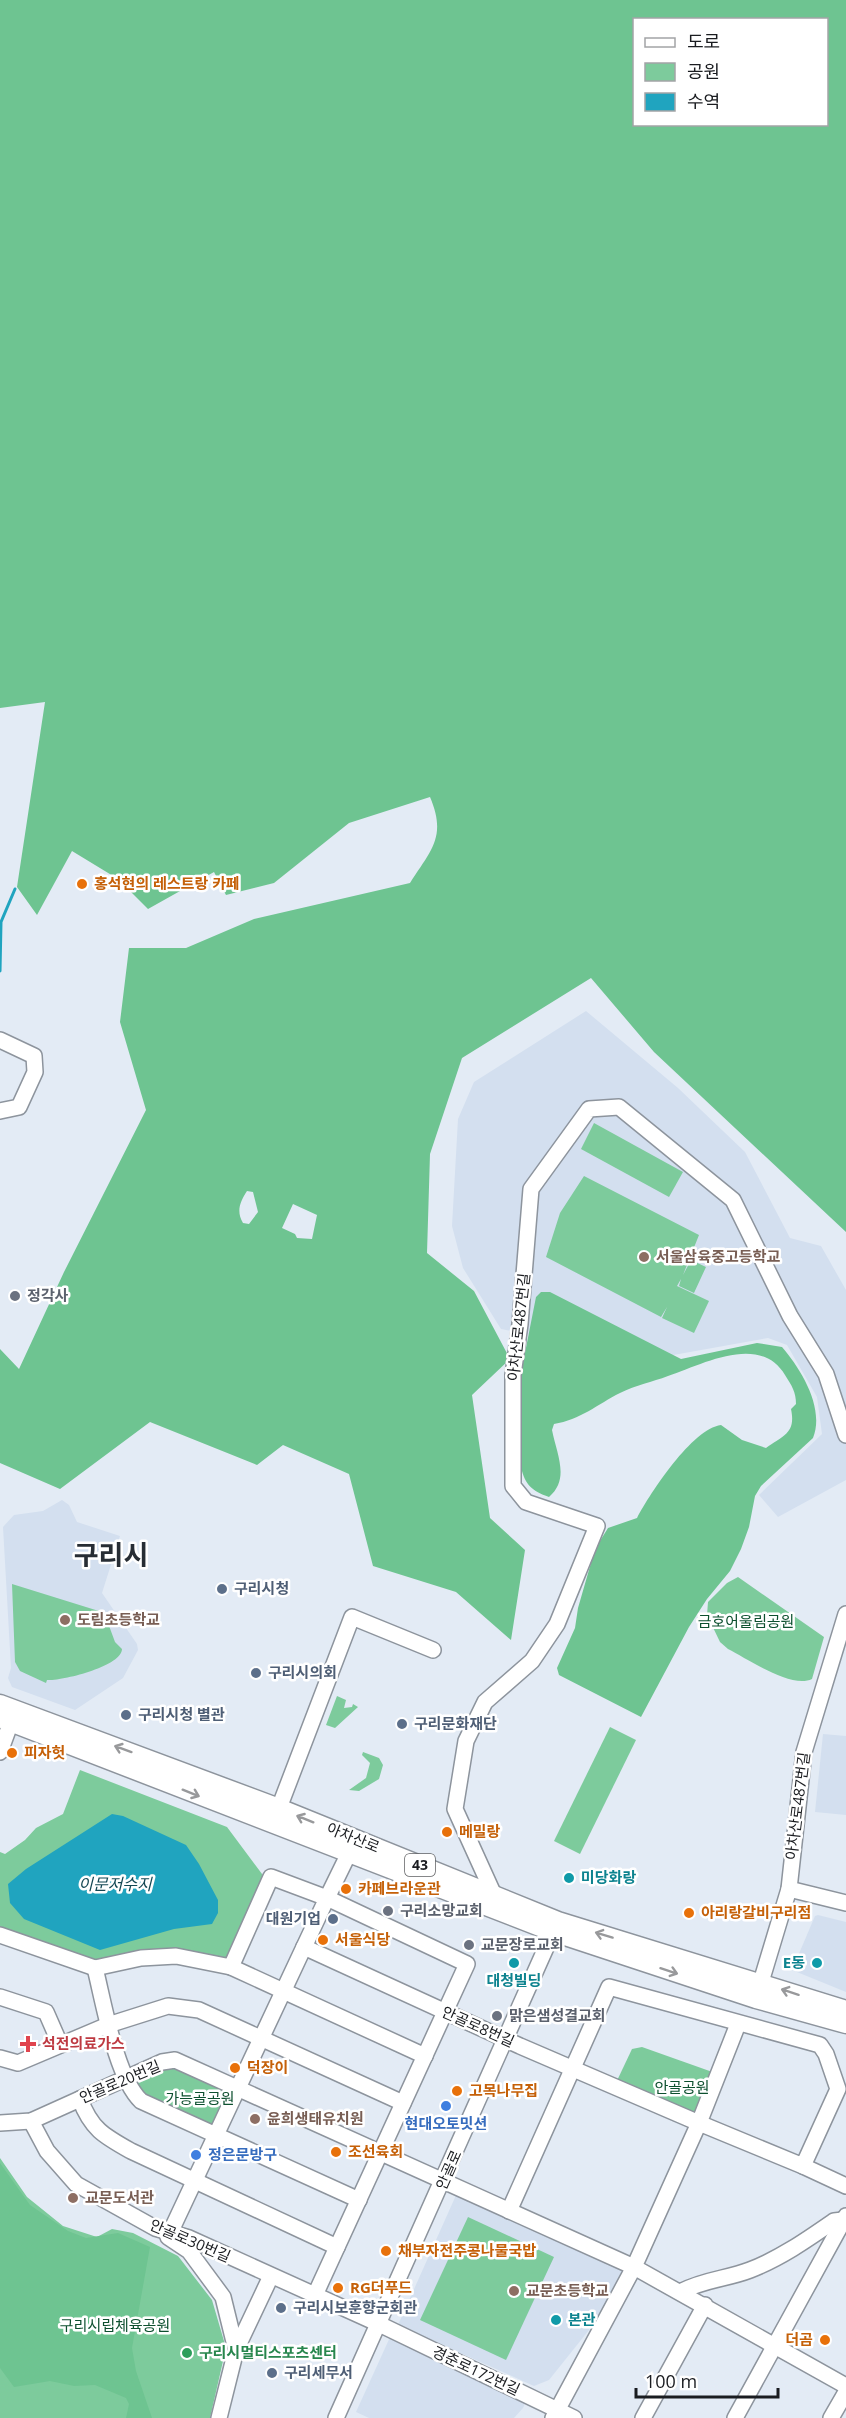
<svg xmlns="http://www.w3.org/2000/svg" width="846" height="2418" viewBox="0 0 846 2418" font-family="'Open Sans','Noto Sans KR',sans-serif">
<rect width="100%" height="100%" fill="#e3ebf5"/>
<g fill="#d3dfef">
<polygon points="586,1011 678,1088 745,1152 790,1238 821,1246 846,1290 846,1480 778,1517 759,1495 822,1434 817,1397 787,1345 768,1338 651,1359 501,1329 463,1268 452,1226 458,1119 474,1082"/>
<polygon points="62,1500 69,1505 77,1522 120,1536 102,1593 137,1644 138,1650 123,1678 75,1710 12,1687 8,1678 11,1668 3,1527 14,1515 43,1511"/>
<polygon points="823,1734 846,1736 846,1815 815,1812"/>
<polygon points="818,1915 846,1922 846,1992 792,1970 815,1916"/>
<polygon points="457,2193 627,2273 605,2310 549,2380 534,2386 398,2325"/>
<polygon points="391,2335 528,2397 523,2408 514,2418 369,2418 356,2412"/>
</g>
<g fill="#7dcb9c">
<polygon points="594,1123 683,1172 669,1197 581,1149"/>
<polygon points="584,1176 699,1235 683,1275 691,1260 706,1267 694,1293 679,1286 681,1279 677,1286 709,1301 694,1333 662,1318 667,1307 661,1317 546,1257 560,1213"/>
<path d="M 738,1577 L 824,1637 L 812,1679 C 791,1689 748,1659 728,1649 L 720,1642 L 707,1615 L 708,1602 L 727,1583 Z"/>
<path d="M 12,1584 L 102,1612 L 98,1619 L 108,1623 L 115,1642 L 122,1649 C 122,1666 63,1681 47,1680 L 46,1683 L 20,1671 L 15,1662 Z"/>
<polygon points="337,1696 346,1700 344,1708 352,1707 353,1704 358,1707 335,1728 326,1725"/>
<polygon points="610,1727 636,1740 580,1854 554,1841"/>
<polygon points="363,1752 379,1758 383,1765 379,1779 359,1791 349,1790 366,1778 370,1763 362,1755"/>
<polygon points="80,1770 227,1827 265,1878 229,1962 94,1964 0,1931 0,1852 5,1854 25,1840 36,1828 63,1814"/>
<polygon points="642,2047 718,2074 699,2123 614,2087 632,2049"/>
<polygon points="174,2063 233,2087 213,2130 136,2091 135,2080"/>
<polygon points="0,2158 27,2197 63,2226 97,2237 112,2229 133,2233 178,2256 212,2300 226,2348 210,2418 0,2418"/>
<polygon points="468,2217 554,2257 506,2360 420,2320"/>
</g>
<g fill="#6ec491" fill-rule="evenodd">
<path d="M 0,0 L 846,0 L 846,1232 L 654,1052 L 591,978 L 462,1058 L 430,1154 L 427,1253 L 474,1291 L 510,1359 L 472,1395 L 490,1518 L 525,1550 L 511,1640 L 456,1592 L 373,1566 L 349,1474 L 283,1445 L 257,1465 L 150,1422 L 60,1489 L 0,1463 L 0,1349 L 19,1369 L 64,1272 L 146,1110 L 120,1022 L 129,948 L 186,948 L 254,919 L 410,883 C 431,850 447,837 430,797 L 349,823 L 274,883 L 226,895 L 214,872 L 148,909 L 118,879 L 72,851 L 37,915 L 17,887 L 45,702 L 0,708 ZM 634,20 L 826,20 L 826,124 L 634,124 ZM 247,1191 L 253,1192 L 258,1212 L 249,1224 L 243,1223 C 236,1211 240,1202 247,1191 ZM 293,1204 L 317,1215 L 312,1239 L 297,1238 L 295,1234 L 282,1228 Z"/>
<path d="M 541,1292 L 550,1292 L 681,1359 L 757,1343 L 782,1347 C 801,1369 825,1408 813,1438 L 761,1486 L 755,1496 L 749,1527 L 741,1549 L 730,1571 L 707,1599 L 689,1627 L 641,1717 L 559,1675 L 557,1668 L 575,1628 L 578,1608 L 595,1549 L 608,1528 L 637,1518 C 651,1492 692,1429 721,1425 L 742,1440 L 766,1448 C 784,1435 796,1433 791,1409 L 796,1404 C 796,1392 792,1386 785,1375 C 760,1333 703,1364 668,1376 C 652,1382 636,1385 620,1393 C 598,1404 580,1420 554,1424 L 552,1430 C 557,1455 570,1479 549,1497 C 532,1491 525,1485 521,1467 L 521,1373 L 536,1297 Z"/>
<polygon points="0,2163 30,2205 68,2231 86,2238 118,2233 150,2247 132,2348 136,2371 152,2418 126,2418 129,2404 126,2398 95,2385 74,2386 50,2381 14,2387 0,2368"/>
</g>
<polygon fill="#20a4bf" points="112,1814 123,1816 186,1845 199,1864 218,1900 218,1913 212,1924 174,1929 100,1950 24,1919 10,1903 8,1884 26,1869"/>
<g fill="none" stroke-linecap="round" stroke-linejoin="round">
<polyline stroke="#20a4bf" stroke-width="3" points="0,971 1,922 15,889"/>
<defs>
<g id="minor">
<polyline points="0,1040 34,1056 35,1072 19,1107 0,1111"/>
<polyline points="0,1752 11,1722"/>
<polyline points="279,1808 352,1617 433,1650"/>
<polyline points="789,1889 846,1903"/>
<polyline points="494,1895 455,1809 466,1741 485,1702 532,1661 557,1624 597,1526 526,1502 513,1486 513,1375 520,1324 531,1189 589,1109 619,1107 733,1200 790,1316 826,1374 846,1435"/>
<polyline points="0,1935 95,1968 141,1958 176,1956 231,1967 271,1877 327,1898 304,1947 520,2046 699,2123 634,2267 846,2386"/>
<polyline points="231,1967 425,2056"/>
<path d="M 95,1968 C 104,2004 116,2077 141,2101 L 359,2200"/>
<polyline points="758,1992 789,1889 804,1752 846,1614"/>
<polyline points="0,1997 46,2012 60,2044"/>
<polyline points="0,2058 18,2063 108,2025 168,2006 199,2010 403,2103"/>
<path d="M 80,2099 C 91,2129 104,2136 131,2151 L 337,2247"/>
<polyline points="31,2121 47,2151 76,2184 155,2228 189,2238 379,2324 574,2418"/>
<polyline points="0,2123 31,2121 162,2062 175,2060 634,2267 553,2418"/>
<polyline points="803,2166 846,2186"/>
<polyline points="509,2211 609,1987 820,2045 826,2054 838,2089 803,2166 699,2123 738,2024"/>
<polyline points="170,2233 304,1947"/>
<polyline points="168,2237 189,2251 223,2297 236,2350 219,2418"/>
<path d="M 680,2292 C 705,2279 727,2279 750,2270 C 781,2258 808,2239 834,2221 L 843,2220"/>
<polyline points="315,2295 467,1964 327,1898 349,1853"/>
<polyline points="236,2350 271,2276"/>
<polyline points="336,2418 557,1923"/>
<polyline points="643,2418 705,2305"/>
<polyline points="735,2418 846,2216"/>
<polyline points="831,2418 846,2392"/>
</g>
<g id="major">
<polyline points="0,1704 279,1808 558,1921 846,2010"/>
<polyline points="0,1718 553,1932 756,1999 846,2024"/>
</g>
</defs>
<use href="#minor" stroke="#8d949d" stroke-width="18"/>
<use href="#major" stroke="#8d949d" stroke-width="21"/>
<use href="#minor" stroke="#fff" stroke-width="15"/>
<use href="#major" stroke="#fff" stroke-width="18"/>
</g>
<defs><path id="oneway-shaft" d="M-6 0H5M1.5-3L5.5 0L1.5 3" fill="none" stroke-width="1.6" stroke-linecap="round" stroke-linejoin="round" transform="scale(1.5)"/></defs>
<g stroke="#98999b">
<use href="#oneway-shaft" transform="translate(123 1749) rotate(-160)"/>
<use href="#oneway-shaft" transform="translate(191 1793) rotate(22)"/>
<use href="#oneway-shaft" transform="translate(305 1819) rotate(-158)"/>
<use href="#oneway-shaft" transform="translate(604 1935) rotate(-163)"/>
<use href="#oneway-shaft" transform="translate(669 1971) rotate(18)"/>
<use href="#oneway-shaft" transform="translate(790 1992) rotate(-162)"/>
</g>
<g fill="#e8710a" stroke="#fff" stroke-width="2">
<circle cx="82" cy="884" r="6"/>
<circle cx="12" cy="1753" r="6"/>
<circle cx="447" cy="1832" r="6"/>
<circle cx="346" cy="1889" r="6"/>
<circle cx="689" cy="1913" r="6"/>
<circle cx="323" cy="1940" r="6"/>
<circle cx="235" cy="2068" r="6"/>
<circle cx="457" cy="2091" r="6"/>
<circle cx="336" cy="2152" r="6"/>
<circle cx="386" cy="2251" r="6"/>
<circle cx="338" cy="2288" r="6"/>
<circle cx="825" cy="2340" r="6"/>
</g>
<g fill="#8d6e63" stroke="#fff" stroke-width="2">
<circle cx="644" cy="1257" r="6"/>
<circle cx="65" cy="1620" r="6"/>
<circle cx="255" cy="2119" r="6"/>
<circle cx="73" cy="2198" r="6"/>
<circle cx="514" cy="2291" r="6"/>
</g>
<g fill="#6b7280" stroke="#fff" stroke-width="2">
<circle cx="15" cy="1296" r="6"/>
<circle cx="388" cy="1911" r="6"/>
<circle cx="469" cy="1945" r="6"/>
<circle cx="497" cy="2016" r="6"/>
</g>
<g fill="#5c6f8a" stroke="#fff" stroke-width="2">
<circle cx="222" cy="1589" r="6"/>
<circle cx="256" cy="1673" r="6"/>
<circle cx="126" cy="1715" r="6"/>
<circle cx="402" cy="1724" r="6"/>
<circle cx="333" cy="1919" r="6"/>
<circle cx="281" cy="2308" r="6"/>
<circle cx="272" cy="2373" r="6"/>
</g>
<g fill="#0f9aa8" stroke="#fff" stroke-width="2">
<circle cx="569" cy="1878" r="6"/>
<circle cx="514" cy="1963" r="6"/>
<circle cx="817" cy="1963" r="6"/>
<circle cx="556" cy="2320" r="6"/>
</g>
<path fill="#e0444e" stroke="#fff" stroke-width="2" d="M25 2035h6v6h6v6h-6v6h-6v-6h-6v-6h6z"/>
<g fill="#3f7fe0" stroke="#fff" stroke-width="2">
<circle cx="446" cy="2106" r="6"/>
<circle cx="196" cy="2155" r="6"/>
</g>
<circle fill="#2e9e5b" stroke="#fff" stroke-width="2" cx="187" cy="2353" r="6"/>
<g text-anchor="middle" stroke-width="5" stroke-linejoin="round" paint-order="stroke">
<rect fill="#fff" stroke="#5f6063" stroke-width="1.5" x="405" y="1854" width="30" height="22" rx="4.5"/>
<g font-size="14" font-weight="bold" fill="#1a1c20">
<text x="420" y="1870">43</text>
</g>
<g font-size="15" font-weight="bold" fill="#c56008" stroke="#fff" text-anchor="start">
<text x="94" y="889">홍석현의 레스트랑 카페</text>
<text x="24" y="1758">피자헛</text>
<text x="459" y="1837">메밀랑</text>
<text x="358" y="1894">카페브라운관</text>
<text x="701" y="1918">아리랑갈비구리점</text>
<text x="335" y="1945">서울식당</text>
<text x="247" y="2073">덕장이</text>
<text x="469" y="2096">고목나무집</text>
<text x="348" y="2157">조선육회</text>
<text x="398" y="2256">채부자전주콩나물국밥</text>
<text x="350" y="2293">RG더푸드</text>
<text x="813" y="2345" text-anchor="end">더곰</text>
</g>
<g font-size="15" font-weight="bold" fill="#785e54" stroke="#fff" text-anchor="start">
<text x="656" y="1262">서울삼육중고등학교</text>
<text x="77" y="1625">도림초등학교</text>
<text x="267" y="2124">윤희생태유치원</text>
<text x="85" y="2203">교문도서관</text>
<text x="526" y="2296">교문초등학교</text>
</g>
<g font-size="15" font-weight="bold" fill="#5b616d" stroke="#fff" text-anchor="start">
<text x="27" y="1301">정각사</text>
<text x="400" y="1916">구리소망교회</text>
<text x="481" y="1950">교문장로교회</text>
<text x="509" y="2021">맑은샘성결교회</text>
</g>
<g font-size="15" fill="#1a1c20" stroke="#fff">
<text transform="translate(519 1327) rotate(-84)" y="5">아차산로487번길</text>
<text transform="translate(798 1806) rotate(-83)" y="5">아차산로487번길</text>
<text transform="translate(353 1838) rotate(22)" y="5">아차산로</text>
<text transform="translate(478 2027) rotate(24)" y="5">안골로8번길</text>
<text transform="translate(120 2082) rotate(-23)" y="5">안골로20번길</text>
<text transform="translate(449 2170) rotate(-66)" y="5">안골로</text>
<text transform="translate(190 2241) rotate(23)" y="5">안골로30번길</text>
<text transform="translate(476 2371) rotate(25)" y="5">경춘로172번길</text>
</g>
<g font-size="15" font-weight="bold" fill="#4e5e75" stroke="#fff" text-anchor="start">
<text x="234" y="1594">구리시청</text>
<text x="268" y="1678">구리시의회</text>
<text x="138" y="1720">구리시청 별관</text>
<text x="414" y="1729">구리문화재단</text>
<text x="321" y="1924" text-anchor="end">대원기업</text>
<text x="293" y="2313">구리시보훈향군회관</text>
<text x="284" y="2378">구리세무서</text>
</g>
<g font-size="15" fill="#0d502f" stroke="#fff">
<text x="746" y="1627">금호어울림공원</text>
<text x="682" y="2093">안골공원</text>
<text x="200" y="2104">가능골공원</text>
<text x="115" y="2331">구리시립체육공원</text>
</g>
<g font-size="15" font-weight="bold" fill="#0d838f" stroke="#fff" text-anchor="start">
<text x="581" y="1883">미당화랑</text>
<text x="805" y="1968" text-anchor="end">E동</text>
<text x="514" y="1986" text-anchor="middle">대청빌딩</text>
<text x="568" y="2325">본관</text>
</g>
<g font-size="15" font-weight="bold" fill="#be3a42" stroke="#fff" text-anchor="start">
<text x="42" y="2049">석전의료가스</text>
</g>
<g font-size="15" font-weight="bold" fill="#366cbe" stroke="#fff">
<text x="446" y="2129">현대오토밋션</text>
<text x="208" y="2160" text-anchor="start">정은문방구</text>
</g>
<g font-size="15" font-weight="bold" fill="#27864d" stroke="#fff" text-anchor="start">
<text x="199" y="2358">구리시멀티스포츠센터</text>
</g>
<g font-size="16" font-style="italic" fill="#144854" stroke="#fff">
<text x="115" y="1890">이문저수지</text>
</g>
<g font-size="27" font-weight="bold" fill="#272d34" stroke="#fff">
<text x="111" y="1565">구리시</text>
</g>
</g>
<rect x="633" y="18" width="195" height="108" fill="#ffffff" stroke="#a3a4a6" stroke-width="1.5"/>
<rect x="645" y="38" width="30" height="9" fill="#ffffff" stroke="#a3a4a6" stroke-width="1.5"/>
<text x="687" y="48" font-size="18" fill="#1a1c20">도로</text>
<rect x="645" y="63" width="30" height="18" fill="#7dcb9c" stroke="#a3a4a6" stroke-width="1.5"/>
<text x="687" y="78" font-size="18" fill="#1a1c20">공원</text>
<rect x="645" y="93" width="30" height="18" fill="#20a4bf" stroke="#a3a4a6" stroke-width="1.5"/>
<text x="687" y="108" font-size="18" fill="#1a1c20">수역</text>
<path d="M636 2388v9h142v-9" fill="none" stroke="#1a1c20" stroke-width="3"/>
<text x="645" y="2388" font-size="18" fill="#1a1c20" stroke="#ffffff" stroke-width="4.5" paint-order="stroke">100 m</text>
</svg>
